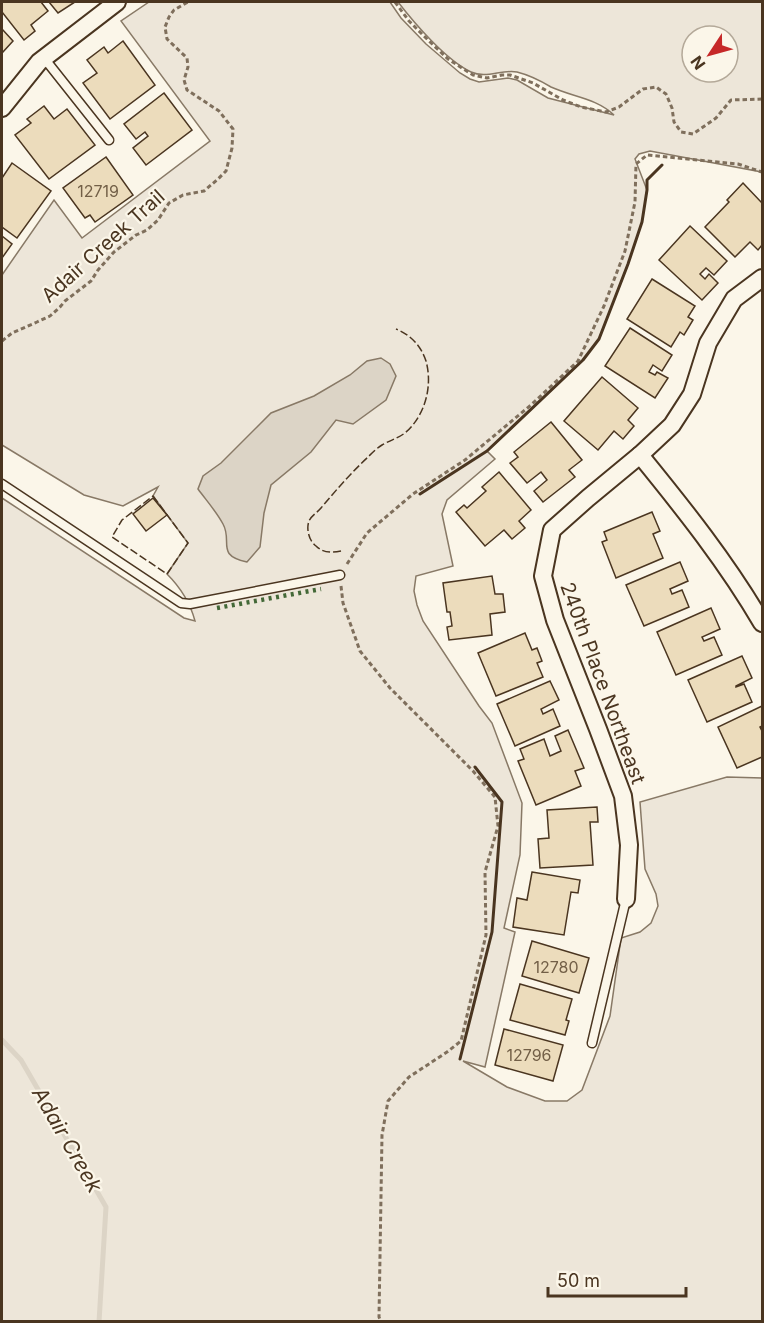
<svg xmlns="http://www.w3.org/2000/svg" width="764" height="1323" viewBox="0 0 764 1323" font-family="Inter,sans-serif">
<rect width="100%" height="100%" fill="#fbf6e9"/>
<path fill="#ede6d9" stroke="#887966" stroke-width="1.5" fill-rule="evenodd" d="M 149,2 L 390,2 L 401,18 L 426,44 L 460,73 L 470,79 L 479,82 L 508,78 L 517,80 L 548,98 L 614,115 C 596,98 573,97 551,87 C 541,81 529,75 517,72 C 502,69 486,79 471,72 C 446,60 415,24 398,2 L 762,2 L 762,172 L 650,151 L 639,154 L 635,159 L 647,190 L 642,222 L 628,264 L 599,339 L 583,360 L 487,451 L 495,459 L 447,500 L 442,514 L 453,566 L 416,576 L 414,591 L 417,605 L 423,621 L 479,706 L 492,723 L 522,803 L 520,855 L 504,928 L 515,932 L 485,1067 L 463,1061 L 507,1087 L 545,1101 L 567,1101 L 582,1090 L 610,1016 L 621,938 L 640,932 L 651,923 L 658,906 L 656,894 L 645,869 L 640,802 L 727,777 L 762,778 L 762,1321 L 2,1321 L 2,498 L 184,618 L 195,621 C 190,602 181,588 167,574 L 188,543 L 153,496 L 158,487 L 123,506 L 84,495 L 2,445 L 2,275 L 54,200 L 82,238 L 210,141 L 121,21 ZM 692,36 L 728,36 L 728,72 L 692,72 Z"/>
<path fill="#dcd4c6" stroke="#887966" stroke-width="1.5" d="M 381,358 L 390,364 L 396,376 L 386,400 L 353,424 L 336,420 L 311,452 L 271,485 L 264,513 L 260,547 L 247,562 C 215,555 233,542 223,524 C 216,511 206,500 198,489 L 203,476 L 221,463 L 271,413 L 314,396 L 350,375 L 367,361 Z"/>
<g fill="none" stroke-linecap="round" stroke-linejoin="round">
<polyline stroke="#dcd4c6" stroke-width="5" points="2,1040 21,1060 106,1207 99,1322"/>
</g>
<g fill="#ecdcbc" stroke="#4a3520" stroke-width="1.5">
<polygon points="2,2 41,2 48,11 31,25 35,31 24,40 2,12"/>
<polygon points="49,2 75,2 58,13"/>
<polygon points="2,29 13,41 2,53"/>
<polygon points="123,41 155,85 110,119 83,83 97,73 87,60 104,47 108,53"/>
<polygon points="164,93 192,130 146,165 133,148 148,136 145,132 136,139 124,124"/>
<polygon points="44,106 54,119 67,109 95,145 49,179 15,135 31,123 27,119"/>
<polygon points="106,157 133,195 95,222 90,215 85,218 63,188"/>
<polygon points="12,163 51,191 17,238 2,227 2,178"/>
<polygon points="743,183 762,203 762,245 758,250 750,242 735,257 705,227 729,202 727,200"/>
<polygon points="690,226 727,261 714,275 706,268 700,274 705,279 709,274 718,283 702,300 659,260"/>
<polygon points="2,236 12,244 2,258"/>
<polygon points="652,279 695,306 688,317 693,320 684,335 680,332 671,347 627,319"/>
<polygon points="630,328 672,355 662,371 653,365 649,372 655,375 657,372 668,378 655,398 605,366"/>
<polygon points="602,377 638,408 628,420 634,426 623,439 614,431 598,450 564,421"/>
<polygon points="551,422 582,460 569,470 575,477 543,502 534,491 547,480 541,472 527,483 510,463 518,457 514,452"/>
<polygon points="499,472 531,510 519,521 525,528 512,539 504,530 485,546 456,512 464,505 467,508 486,491 482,487"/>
<polygon points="153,498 167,515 146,531 133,514"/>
<polygon points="652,512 660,531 653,534 663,558 616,578 602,542 607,540 604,532"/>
<polygon points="680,562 688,581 670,589 672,594 682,590 689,607 644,626 626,585"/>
<polygon points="492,576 495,594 503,594 505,612 490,614 492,635 449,640 447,627 452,626 450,612 447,612 443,583"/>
<polygon points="711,608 720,629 702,637 704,641 714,637 722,655 676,675 657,632"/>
<polygon points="525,633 532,650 537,648 542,661 537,663 543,677 496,696 478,653"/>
<polygon points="742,656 752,678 736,686 736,687 744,684 752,702 707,722 688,680"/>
<polygon points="550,681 559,700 541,709 543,714 553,709 560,726 515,746 497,704"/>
<polygon points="762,706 762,726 760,727 762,731 762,757 737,768 718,727"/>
<polygon points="568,730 584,768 575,771 581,786 536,805 518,761 524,759 520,749 544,739 550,756 561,751 555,736"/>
<polygon points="597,807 598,822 590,822 593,865 540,868 538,839 549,838 547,810"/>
<polygon points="532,872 580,880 578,893 571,892 564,935 513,927 517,898 527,900"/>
<polygon points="532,941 589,958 579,993 522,976"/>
<polygon points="520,984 572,999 566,1020 569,1021 565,1035 510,1020"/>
<polygon points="504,1029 563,1045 553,1081 495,1065"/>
</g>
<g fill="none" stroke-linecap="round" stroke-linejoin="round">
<defs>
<g id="service">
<polyline points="44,58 109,140"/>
<polyline points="2,484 181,603 190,604 340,575"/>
<polyline points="592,1043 626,899"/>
</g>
<g id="minor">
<polyline points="2,108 39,62 117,2"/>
<path d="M 640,455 C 684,509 727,563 762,623"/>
<polyline points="626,899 629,845 623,796 598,729 555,620 543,576 552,530 588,498 640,455 672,425 692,394 708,343 734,299 762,278"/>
</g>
</defs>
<use href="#service" stroke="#4a3520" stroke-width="11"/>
<use href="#minor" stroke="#4a3520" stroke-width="20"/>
<g stroke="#7f6f5c" stroke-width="3" stroke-dasharray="4.5 3" stroke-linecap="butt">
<polyline points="395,2 409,21 429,41 448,59 473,75 487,78 502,75 510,75 533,83 563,100 581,107 606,112 619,107 643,89 656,87 666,94 672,108 674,122 681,132 693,134 716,118 731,100 762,99"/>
<polyline points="2,341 12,333 37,322 50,316 60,307 65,301 91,281 98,270 114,252 136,235 147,230 158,220 169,203 183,195 204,191 218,179 226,171 232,148 233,129 219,111 187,90 184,80 188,67 187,58 167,39 165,27 169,17 174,10 188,2"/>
<polyline points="347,564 367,533 413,494 465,460 531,405 578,361 604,306 625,251 635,202 636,164 647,155 738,164 762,172"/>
<polyline points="341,586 343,603 360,651 390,688 473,771 495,797 498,826 485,872 486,935 461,1041 447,1052 409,1077 388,1101 382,1135 379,1317 381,1322"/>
</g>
<use href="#service" stroke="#fbf6e9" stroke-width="8"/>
<use href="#minor" stroke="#fbf6e9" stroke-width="16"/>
<polyline stroke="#436837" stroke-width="4.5" stroke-dasharray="3 4.5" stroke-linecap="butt" points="217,608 321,589"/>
<g stroke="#4a3520" stroke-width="1.5" stroke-dasharray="8 3" stroke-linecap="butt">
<polygon points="153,496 188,543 167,574 112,537 122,520"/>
<path d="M 341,551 C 332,553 323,553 316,546 C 309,541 306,529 309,521 C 311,516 318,512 321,508 C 336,490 351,473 368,457 C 372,453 377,448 382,445 C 394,438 402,438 412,426 C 427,408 432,383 426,361 C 421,346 411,335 396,329"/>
</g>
<g stroke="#4a3520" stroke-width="3">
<polyline points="420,494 487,451 583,360 599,339 628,264 642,222 647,190 647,180 662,165"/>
<polyline points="460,1059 492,932 502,802 475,767"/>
</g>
</g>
<g text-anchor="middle" stroke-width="4.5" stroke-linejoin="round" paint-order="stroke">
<g font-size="16" fill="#725f47">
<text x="98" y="197">12719</text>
<text x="556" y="973">12780</text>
<text x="529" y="1061">12796</text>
</g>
<g font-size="20" fill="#4a3520" stroke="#fbf6e9">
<text transform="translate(103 246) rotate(-42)" y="7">Adair Creek Trail</text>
<text transform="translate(603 683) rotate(70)" y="7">240th Place Northeast</text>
</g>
<g font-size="21" font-style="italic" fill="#4a3520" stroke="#fbf6e9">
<text transform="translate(67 1140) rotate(60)" y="7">Adair Creek</text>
</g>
</g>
<rect width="764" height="1323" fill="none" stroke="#4a3520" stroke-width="6"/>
<g transform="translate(710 54) rotate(234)"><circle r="28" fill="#fbf6e9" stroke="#b4a999" stroke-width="1.5"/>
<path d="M0-4.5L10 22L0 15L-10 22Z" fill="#c62828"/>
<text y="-9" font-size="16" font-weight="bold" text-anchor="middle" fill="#4a3520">N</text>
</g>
<path d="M548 1287v9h138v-9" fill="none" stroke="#4a3520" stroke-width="3"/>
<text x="557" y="1287" font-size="18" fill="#4a3520" stroke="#fbf6e9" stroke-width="4.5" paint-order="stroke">50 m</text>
</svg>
